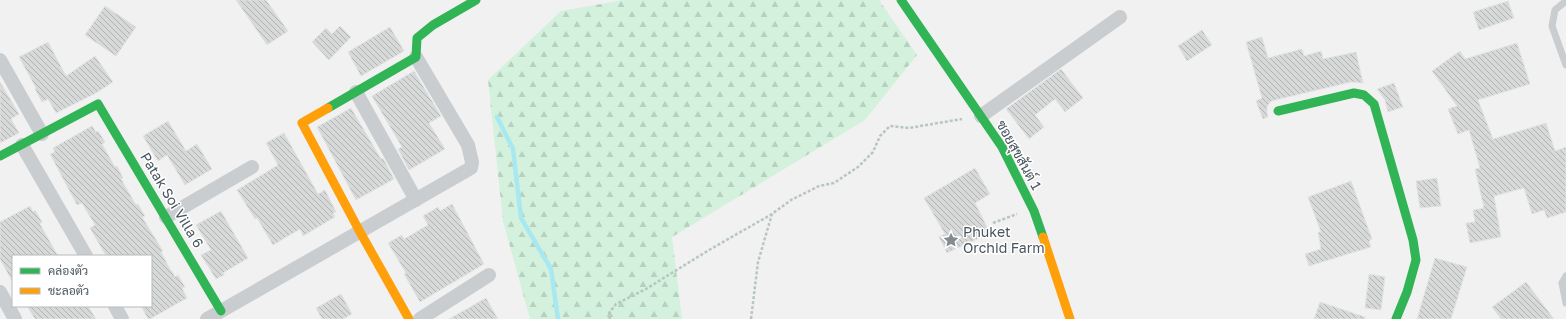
<svg xmlns="http://www.w3.org/2000/svg" width="1566" height="319" viewBox="0 0 1566 319" font-family="'Golos Text',Sarabun,sans-serif">
<defs>
<pattern id="forest-firs" width="22" height="20" patternUnits="userSpaceOnUse"><rect width="22" height="20" fill="#d4f1dd"/><path d="M5 1l3.5 6h-7zM16 11l3.5 6h-7z" fill="#b7d1c0"/></pattern>
<pattern id="building-back-hatch" width="6" height="6" patternUnits="userSpaceOnUse"><rect width="6" height="6" fill="#d7d9d9"/><path d="M-1 5l2 2M0 0l6 6M5-1l2 2" fill="none" stroke="#b0b3b3"/></pattern>
</defs>
<rect width="100%" height="100%" fill="#f1f1f1"/>
<polygon fill="url(#forest-firs)" points="623,0 879,0 917,55 865,120 672,237 682,319 530,319 503,221 488,80 561,11"/>
<g fill="none" stroke-linecap="round" stroke-linejoin="round">
<polyline stroke="#a8e8f0" stroke-width="4.5" points="497,117 513,149 521,218 551,269 558,319"/>
</g>
<g fill="url(#building-back-hatch)" stroke="#e2e3e3">
<polygon points="236,0 266,0 288,31 267,45"/>
<polygon points="1508,1 1514,18 1479,30 1473,12"/>
<polygon points="105,6 136,27 116,56 85,35"/>
<polygon points="340,26 351,37 329,60 312,42 326,28 332,34"/>
<polygon points="390,27 404,51 361,76 348,52"/>
<polygon points="1202,30 1212,45 1187,61 1178,46"/>
<polygon points="1262,37 1268,58 1302,49 1304,56 1321,51 1323,59 1356,52 1363,83 1351,82 1275,100 1270,102 1267,107 1267,113 1268,117 1263,119 1256,101 1262,98 1246,42"/>
<polygon points="48,42 66,76 95,56 113,82 96,93 56,113 48,99 42,102 35,89 36,88 19,57"/>
<polygon points="1517,43 1530,84 1478,100 1493,139 1546,123 1555,151 1566,147 1566,212 1547,218 1544,210 1532,214 1524,188 1494,196 1501,237 1470,243 1466,223 1475,222 1473,210 1484,208 1475,169 1480,168 1469,130 1458,134 1448,109 1457,106 1432,71 1460,51 1465,59"/>
<polygon points="1061,69 1083,98 1065,112 1055,99 1035,115 1044,127 1029,139 1006,109"/>
<polygon points="414,71 441,116 429,123 445,149 409,170 398,149 402,147 372,96"/>
<polygon points="0,82 19,114 11,119 19,133 0,143"/>
<polygon points="1394,83 1403,107 1388,112 1385,100 1377,89"/>
<polygon points="351,108 381,159 383,158 394,179 356,200 317,127"/>
<polygon points="168,121 186,151 197,144 212,169 185,185 167,155 158,161 143,136"/>
<polygon points="92,126 96,132 98,131 105,142 102,144 115,167 117,166 123,178 121,179 136,205 138,204 145,216 142,217 163,251 161,252 171,271 172,271 175,277 178,275 185,287 182,288 187,298 150,319 148,319 141,306 151,306 151,256 106,256 90,228 95,225 82,203 77,205 50,154 55,152 53,148"/>
<polygon points="284,133 318,194 325,190 336,212 333,213 335,217 303,236 300,229 273,245 257,218 255,219 237,190 278,165 266,143"/>
<polygon points="975,168 990,194 975,203 990,233 947,253 939,237 945,234 924,198"/>
<polygon points="1437,178 1441,206 1420,208 1416,181"/>
<polygon points="1351,181 1372,239 1369,241 1371,247 1309,266 1305,254 1321,249 1318,232 1321,232 1308,197"/>
<polygon points="452,204 484,264 420,302 404,274 406,273 388,243 402,235 404,239 428,225 423,216 438,207 440,211"/>
<polygon points="30,206 33,212 35,210 42,222 40,224 58,256 13,256 13,283 0,259 0,222"/>
<polygon points="221,211 248,258 223,273 224,275 216,279 201,255 211,250 196,225"/>
<polygon points="1435,258 1467,267 1451,319 1417,319"/>
<polygon points="1369,274 1385,277 1381,310 1365,308"/>
<polygon points="1526,282 1554,319 1501,319 1492,307"/>
<polygon points="341,294 352,314 343,319 322,319 316,308"/>
<polygon points="486,298 498,319 449,319"/>
<polygon points="1320,302 1365,317 1365,319 1314,319"/>
<polygon points="27,306 88,306 96,319 35,319"/>
</g>
<g fill="none" stroke-linecap="round" stroke-linejoin="round">
<g stroke="#b8c6c0" stroke-width="2.5" stroke-dasharray="3 2" stroke-linecap="butt">
<polyline points="993,223 1017,214"/>
<polyline points="610,319 609,313 616,304 646,289 709,250 772,214 791,200 819,186 834,183 858,167 873,152 880,136 890,126 909,128 962,119"/>
<polyline points="751,319 758,262 772,214"/>
</g>
<g stroke="#cacdcf" stroke-width="7">
<polyline points="1566,1 1555,10 1552,26 1566,65"/>
<polyline points="1566,276 1562,283 1566,303"/>
</g>
<g stroke="#cacdcf" stroke-width="14">
<polyline points="0,60 42,134"/>
<polyline points="356,92 416,200"/>
<polyline points="981,116 1120,17"/>
<polyline points="22,145 86,256"/>
<polyline points="166,217 252,167"/>
<polyline points="0,292 15,319"/>
<polyline points="115,306 122,319"/>
<polyline points="207,319 471,168 472,162 468,145 416,57"/>
<polyline points="420,319 489,275"/>
</g>
<g stroke="#30b455" stroke-width="9">
<polyline points="901,0 1002,147 1034,211 1043,237"/>
<polyline points="328,108 416,57 417,38 433,25 476,0"/>
<polyline points="1278,111 1354,93 1364,95 1374,104 1413,240 1416,260 1407,292 1396,319"/>
<polyline points="0,156 98,104 221,311"/>
</g>
<g stroke="#ff9f0a" stroke-width="9">
<polyline points="328,108 302,123 360,232 409,319"/>
<polyline points="1043,237 1070,319"/>
</g>
</g>
<defs>
<symbol id="sight-bare" viewBox="-9 -9 18 18"><path d="M0-6L1.8-2.2L6-1.7L2.9 1.2L3.7 5.4L0 3.3L-3.7 5.4L-2.9 1.2L-6-1.7L-1.8-2.2Z" fill="#828c91" stroke="#fff" stroke-width="2.5" paint-order="stroke"/></symbol>
</defs>
<g fill-rule="evenodd">
<use href="#sight-bare" x="940" y="229" width="22" height="22"/>
</g>
<g text-anchor="middle" stroke-width="3" stroke-linejoin="round" paint-order="stroke">
<g font-size="14" fill="#47555e" stroke="#fff">
<text transform="translate(1019 155) rotate(61)" y="5">ซอยสุขสันต์ 1</text>
<text transform="translate(172 200) rotate(59)" y="5">Patak Soi Villa 6</text>
</g>
<g font-size="14" fill="#47555e" stroke="#fff" text-anchor="start">
<text x="963" y="237">Phuket<tspan x="963" dy="16">Orchid Farm</tspan></text>
</g>
</g>
<rect x="12" y="255" width="140" height="52" fill="#ffffff" stroke="#b5bbbf"/>
<rect x="20" y="268" width="20" height="6" fill="#30b455" stroke="#b5bbbf"/>
<text x="48" y="275" font-size="12" fill="#47555e">คล่องตัว</text>
<rect x="20" y="288" width="20" height="6" fill="#ff9f0a" stroke="#b5bbbf"/>
<text x="48" y="295" font-size="12" fill="#47555e">ชะลอตัว</text>
</svg>
